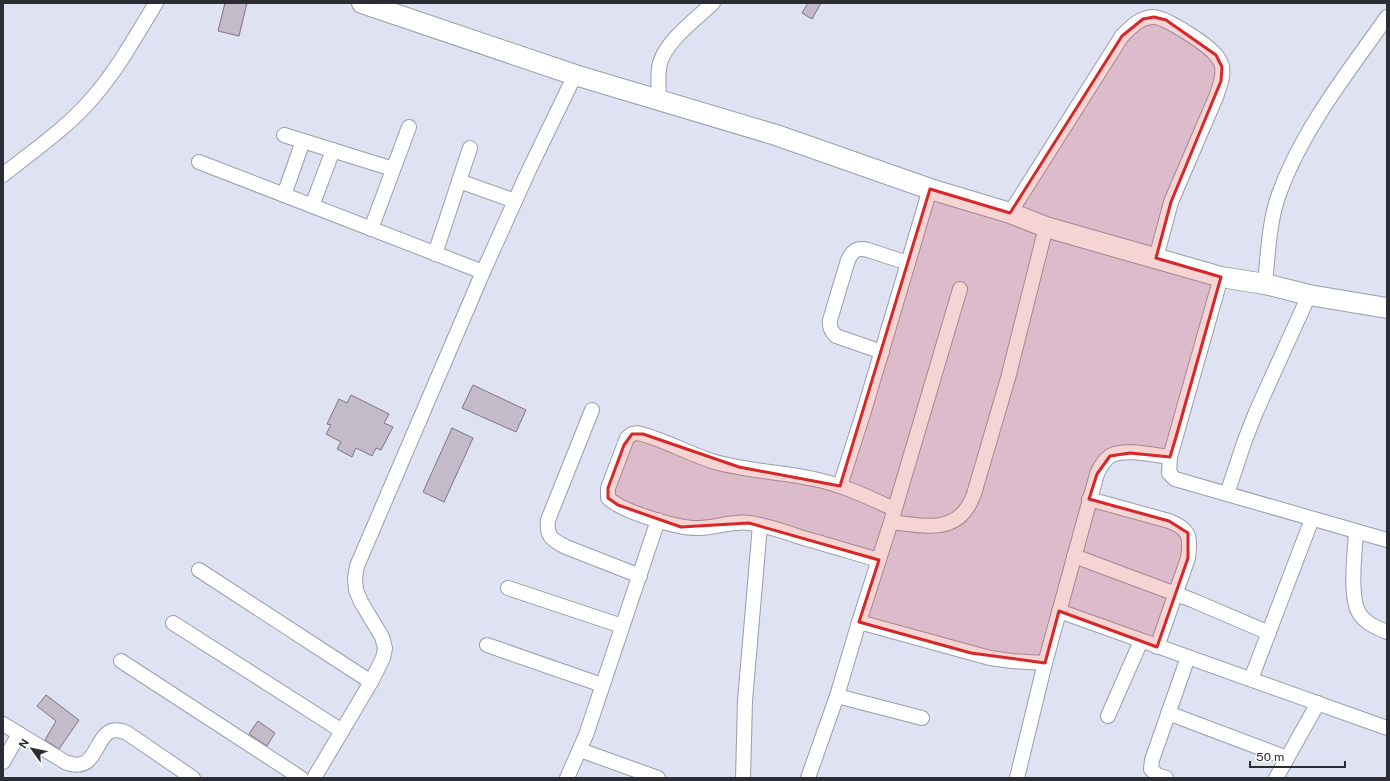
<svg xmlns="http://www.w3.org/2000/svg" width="1390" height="781" viewBox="0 0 1390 781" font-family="'Public Sans',sans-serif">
<rect width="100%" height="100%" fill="#dee2f3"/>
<g fill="#c4bbca" stroke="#7d7483">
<polygon points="225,3 247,3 239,36 218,31"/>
<polygon points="808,3 821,3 812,19 802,13"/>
<polygon points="473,385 526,410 516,432 462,408"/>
<polygon points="351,395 389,414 384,423 393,427 381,450 376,448 372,456 356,448 352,457 337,449 341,442 326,434 331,425 327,424 339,399 347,403"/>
<polygon points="452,428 473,438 444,502 423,492"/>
<polygon points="46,695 79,720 59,749 45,740 56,721 37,706"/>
<polygon points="258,721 275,733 267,746 249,734"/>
</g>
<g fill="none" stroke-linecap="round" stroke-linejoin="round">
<defs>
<g id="street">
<path d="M 659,100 C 659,88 657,75 660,63 C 667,40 696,19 713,3"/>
<polyline points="284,135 393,169"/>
<polyline points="199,162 483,272"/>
<path d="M 3,175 C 34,150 70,126 95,95 C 119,67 137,34 156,3"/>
<polyline points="459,181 515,201"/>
<polyline points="284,195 303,141"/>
<polyline points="312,206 333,150"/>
<path d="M 1010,213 L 1122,36 C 1131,27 1139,18 1152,17 C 1165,16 1206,44 1215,54 C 1218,57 1222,64 1222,67 C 1224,77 1219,88 1216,97 L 1171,202 L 1156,258"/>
<polyline points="371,229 409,127"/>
<polyline points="435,254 470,148"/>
<polyline points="1221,277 1170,457 1169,473 1175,479 1387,540"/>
<path d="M 1265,284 C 1268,254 1269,222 1279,194 C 1302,130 1348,72 1387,17"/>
<path d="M 882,352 L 836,336 C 831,331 829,327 830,320 L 848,260 C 853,250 858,247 868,250 L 908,263"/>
<path d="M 592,410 L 548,520 C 546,536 552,540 566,547 L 640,576"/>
<polyline points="840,486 864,411 930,189"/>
<polyline points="1227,494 1245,440 1256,412 1309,295"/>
<path d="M 1089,499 L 1169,521 C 1190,529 1191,537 1188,558 L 1157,647"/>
<path d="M 891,522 C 917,525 950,534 967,508 C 970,504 972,499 974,494 L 1008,378 L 1046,227"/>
<path d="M 1356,531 C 1355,552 1349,596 1359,613 C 1365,623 1377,628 1387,632"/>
<polyline points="1074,556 1192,600 1269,633"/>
<path d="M 879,560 C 854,553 829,545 803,538 C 786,532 768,526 750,523 C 732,520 717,528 699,528 C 679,529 623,512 608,498 L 608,488 L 627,438 L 632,434 L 637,433 C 664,439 688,454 715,462 C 747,471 781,472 814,479 C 843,485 868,497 894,509"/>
<polyline points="199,570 371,682"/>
<polyline points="508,588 622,626"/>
<polyline points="1059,611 1387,728"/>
<polyline points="859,622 990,658 1012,661 1045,663"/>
<polyline points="173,623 342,731"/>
<polyline points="487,645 602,685"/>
<polyline points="121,661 301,778"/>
<polyline points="1251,679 1312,519"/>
<polyline points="837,696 922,718"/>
<polyline points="1168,713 1287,758"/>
<polyline points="1108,716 1141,641"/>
<path d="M 3,724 L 65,762 C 104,778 91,717 127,733 L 193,778"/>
<polyline points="580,750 658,778"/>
<polyline points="3,762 19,734"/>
<polyline points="314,778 371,682 383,658 385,648 382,637 361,602 356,590 355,578 357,566 483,272 529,170 575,75"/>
<polyline points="567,778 586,735 658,520"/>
<polyline points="743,778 745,701 760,525"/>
<polyline points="808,778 837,696 859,622 891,522 960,289"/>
<path d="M 1017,778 L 1045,663 L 1097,474 C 1100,467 1103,461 1110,456 C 1124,448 1153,455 1170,457"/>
<polyline points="1166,778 1157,775 1151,769 1152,760 1188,657"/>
<polyline points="1276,778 1318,703"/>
</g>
<polyline id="secondary" points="362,3 575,75 776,135 930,189 1010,213 1046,227 1221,277 1265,284 1309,295 1387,308"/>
</defs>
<use href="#street" stroke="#9a9dad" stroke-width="16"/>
<use href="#secondary" stroke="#9a9dad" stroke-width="22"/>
<use href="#street" stroke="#fff" stroke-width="14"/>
<use href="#secondary" stroke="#fff" stroke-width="20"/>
</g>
<path fill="#d62828" fill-opacity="0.2" stroke="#d62828" stroke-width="3" stroke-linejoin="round" d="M 1154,17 L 1166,20 L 1216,55 L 1222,67 L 1221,81 L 1171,202 L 1156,258 L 1221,277 L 1176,437 L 1170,457 L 1130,453 L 1110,456 L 1097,474 L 1089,499 L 1169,521 L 1188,533 L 1188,558 L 1157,647 L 1059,611 L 1045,663 L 971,653 L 859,622 L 879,560 L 749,523 L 681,527 L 618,505 L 608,498 L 608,488 L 624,445 L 632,434 L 643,434 L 739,467 L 840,486 L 930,189 L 1010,213 L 1122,36 L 1143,19 Z"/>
<rect width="1390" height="781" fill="none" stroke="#2c2d34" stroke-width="8"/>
<g transform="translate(32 749) rotate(303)" stroke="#ffffff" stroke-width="3" paint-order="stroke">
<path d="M0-3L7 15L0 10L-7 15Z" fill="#2c2d34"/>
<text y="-6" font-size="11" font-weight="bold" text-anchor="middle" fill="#2c2d34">N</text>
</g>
<path d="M1250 761v6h95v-6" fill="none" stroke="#2c2d34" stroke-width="2"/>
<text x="1256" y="761" font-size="12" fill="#2c2d34" stroke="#ffffff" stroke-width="3" paint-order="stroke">50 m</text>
</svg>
